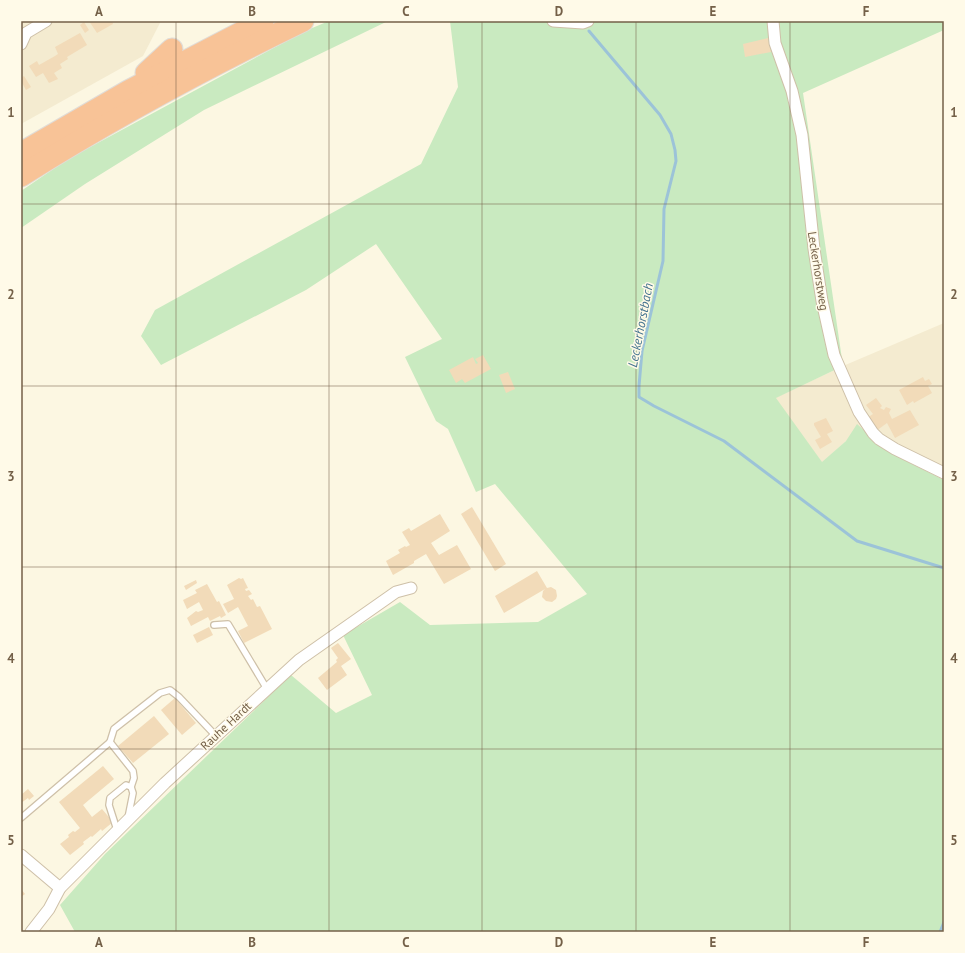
<svg xmlns="http://www.w3.org/2000/svg" width="965" height="953" viewBox="0 0 965 953" font-family="'PT Sans',sans-serif">
<rect width="100%" height="100%" fill="#fcf7e2"/>
<g fill="#f4ebd0">
<polygon points="21,21 161,21 143,56 21,124"/>
<polygon points="944,323 944,480 900,458 846,441 822,463 775,398 843,366"/>
</g>
<g fill="#c9eac0">
<polygon points="329,21 388,21 204,110 85,184 21,228 21,191 68,159 305,31"/>
<polygon points="450,21 944,21 944,30 803,93 843,366 776,398 822,462 846,441 857,424 876,441 900,458 944,480 944,932 75,932 60,905 105,854 291,675 336,713 372,695 343,635 400,602 430,625 538,622 587,594 495,484 476,492 448,429 436,421 405,357 442,339 376,244 306,290 161,365 141,336 155,310 421,164 458,87"/>
</g>
<g fill="none" stroke-linecap="round" stroke-linejoin="round">
<g stroke="#9cc3d8" stroke-width="3">
<polyline points="589,31 660,115 671,134 675,150 676,161 664,209 663,261 642,351 639,386 639,397 654,406 724,441 857,541 944,568"/>
<polyline points="940,932 944,922"/>
</g>
</g>
<g fill="#f2dbb9">
<polygon points="89,21 112,21 113,24 97,33"/>
<polygon points="84,22 89,30 85,33 80,25"/>
<polygon points="80,33 87,45 67,57 68,59 60,64 62,68 54,73 58,79 49,83 43,73 36,77 29,66 37,61 39,65 55,56 58,54 55,47"/>
<polygon points="768,38 771,52 745,57 743,44"/>
<polygon points="24,76 31,87 26,90 21,81 21,78"/>
<polygon points="483,355 491,369 465,383 462,379 456,383 449,370 473,357 476,364 478,363 475,359"/>
<polygon points="508,372 515,389 506,393 499,375"/>
<polygon points="923,377 925,381 929,379 932,384 928,386 932,393 914,403 913,401 907,405 899,390"/>
<polygon points="876,398 882,406 880,408 884,410 886,407 891,409 889,413 892,419 910,410 919,425 895,438 887,423 876,431 867,418 873,414 866,405"/>
<polygon points="826,418 833,431 827,434 832,442 820,449 815,440 821,437 814,425 814,423"/>
<polygon points="472,507 506,564 495,571 461,514"/>
<polygon points="440,514 450,531 431,543 439,555 457,545 471,569 444,584 426,554 414,561 414,563 393,575 386,561 400,553 398,550 405,546 406,547 410,545 402,532 409,528 411,531"/>
<polygon points="537,571 547,588 551,587 556,590 557,596 556,599 552,602 546,601 542,597 543,591 545,589 504,613 495,596"/>
<polygon points="239,578 241,579 243,578 248,588 245,589 246,591 249,590 252,594 248,596 251,600 253,599 257,607 260,606 272,629 244,643 238,631 248,626 238,607 228,613 223,604 234,599 227,585"/>
<polygon points="196,580 197,583 186,590 184,586"/>
<polygon points="207,584 217,602 219,601 226,615 221,618 220,616 210,621 208,617 191,626 187,618 196,611 198,612 203,610 199,602 187,609 183,600 197,593 195,590"/>
<polygon points="209,627 213,635 197,643 193,635"/>
<polygon points="338,643 351,659 341,666 347,675 327,690 318,678 337,662 336,660 338,658 331,648"/>
<polygon points="175,698 196,723 182,735 161,710"/>
<polygon points="154,716 169,734 133,763 118,746"/>
<polygon points="103,766 114,779 83,805 92,817 102,809 113,822 102,831 101,829 92,837 91,836 83,842 84,844 70,855 60,844 69,837 68,835 73,831 75,832 80,828 59,802"/>
<polygon points="28,789 34,796 29,800 28,798 21,803 21,795"/>
<polygon points="21,889 25,894 21,897"/>
</g>
<g fill="none" stroke-linecap="round" stroke-linejoin="round">
<defs>
<g id="service">
<polyline points="214,625 228,624 267,689"/>
<polyline points="110,742 133,771 134,778 131,787"/>
<polyline points="21,818 110,742 114,729 160,693 170,690 179,697 216,736"/>
<polyline points="117,830 109,805 110,798 126,785 131,787 133,793 128,818"/>
</g>
<g id="minor">
<polyline points="553,21 583,23 588,21"/>
<polyline points="773,21 775,43 792,91 802,135 814,249 822,301 834,355 859,412 873,433 879,439 895,449 944,473"/>
<polyline points="21,44 26,33 46,21"/>
<polyline points="21,855 60,888"/>
<polyline points="31,932 49,909 60,888 165,783 299,660 396,592 411,588"/>
</g>
<g id="motorway">
<polyline points="146,73 172,49"/>
<polyline points="21,153 128,91 263,21"/>
<path d="M 21,176 C 112,119 206,68 303,21"/>
</g>
</defs>
<use href="#service" stroke="#cec0a8" stroke-width="8"/>
<use href="#minor" stroke="#cec0a8" stroke-width="13"/>
<use href="#motorway" stroke="#e0dcd7" stroke-width="23"/>
<use href="#service" stroke="#fff" stroke-width="5.5"/>
<use href="#minor" stroke="#fff" stroke-width="11"/>
<use href="#motorway" stroke="#f8c397" stroke-width="21"/>
</g>
<path fill="none" stroke="#746048" stroke-width="1" stroke-opacity="0.55" d="M 176,21 L 176,932M 329,21 L 329,932M 482,21 L 482,932M 636,21 L 636,932M 790,21 L 790,932M 21,204 L 944,204M 21,386 L 944,386M 21,567 L 944,567M 21,749 L 944,749"/>
<g text-anchor="middle" stroke-width="3" stroke-linejoin="round" paint-order="stroke">
<g font-size="12" fill="#746048" stroke="#fffae8">
<text transform="translate(818 271) rotate(81)" y="4">Leckerhorstweg</text>
<text transform="translate(226 726) rotate(-43)" y="4">Rauhe Hardt</text>
</g>
<g font-size="13" font-style="italic" fill="#44748f" stroke="#fffae8">
<text transform="translate(640 325) rotate(-79)" y="5">Leckerhorstbach</text>
</g>
</g>
<rect width="965" height="953" fill="none" stroke="#fffae8" stroke-width="44"/>
<rect x="22" y="22" width="921" height="909" fill="none" stroke="#746048" stroke-width="1.5"/>
<g font-size="13" text-anchor="middle" font-weight="bold" fill="#746048">
<text x="99" y="16">A</text>
<text x="252" y="16">B</text>
<text x="406" y="16">C</text>
<text x="559" y="16">D</text>
<text x="713" y="16">E</text>
<text x="866" y="16">F</text>
<text x="11" y="117">1</text>
<text x="954" y="117">1</text>
<text x="11" y="299">2</text>
<text x="954" y="299">2</text>
<text x="11" y="481">3</text>
<text x="954" y="481">3</text>
<text x="11" y="663">4</text>
<text x="954" y="663">4</text>
<text x="11" y="845">5</text>
<text x="954" y="845">5</text>
<text x="99" y="947">A</text>
<text x="252" y="947">B</text>
<text x="406" y="947">C</text>
<text x="559" y="947">D</text>
<text x="713" y="947">E</text>
<text x="866" y="947">F</text>
</g>
</svg>
